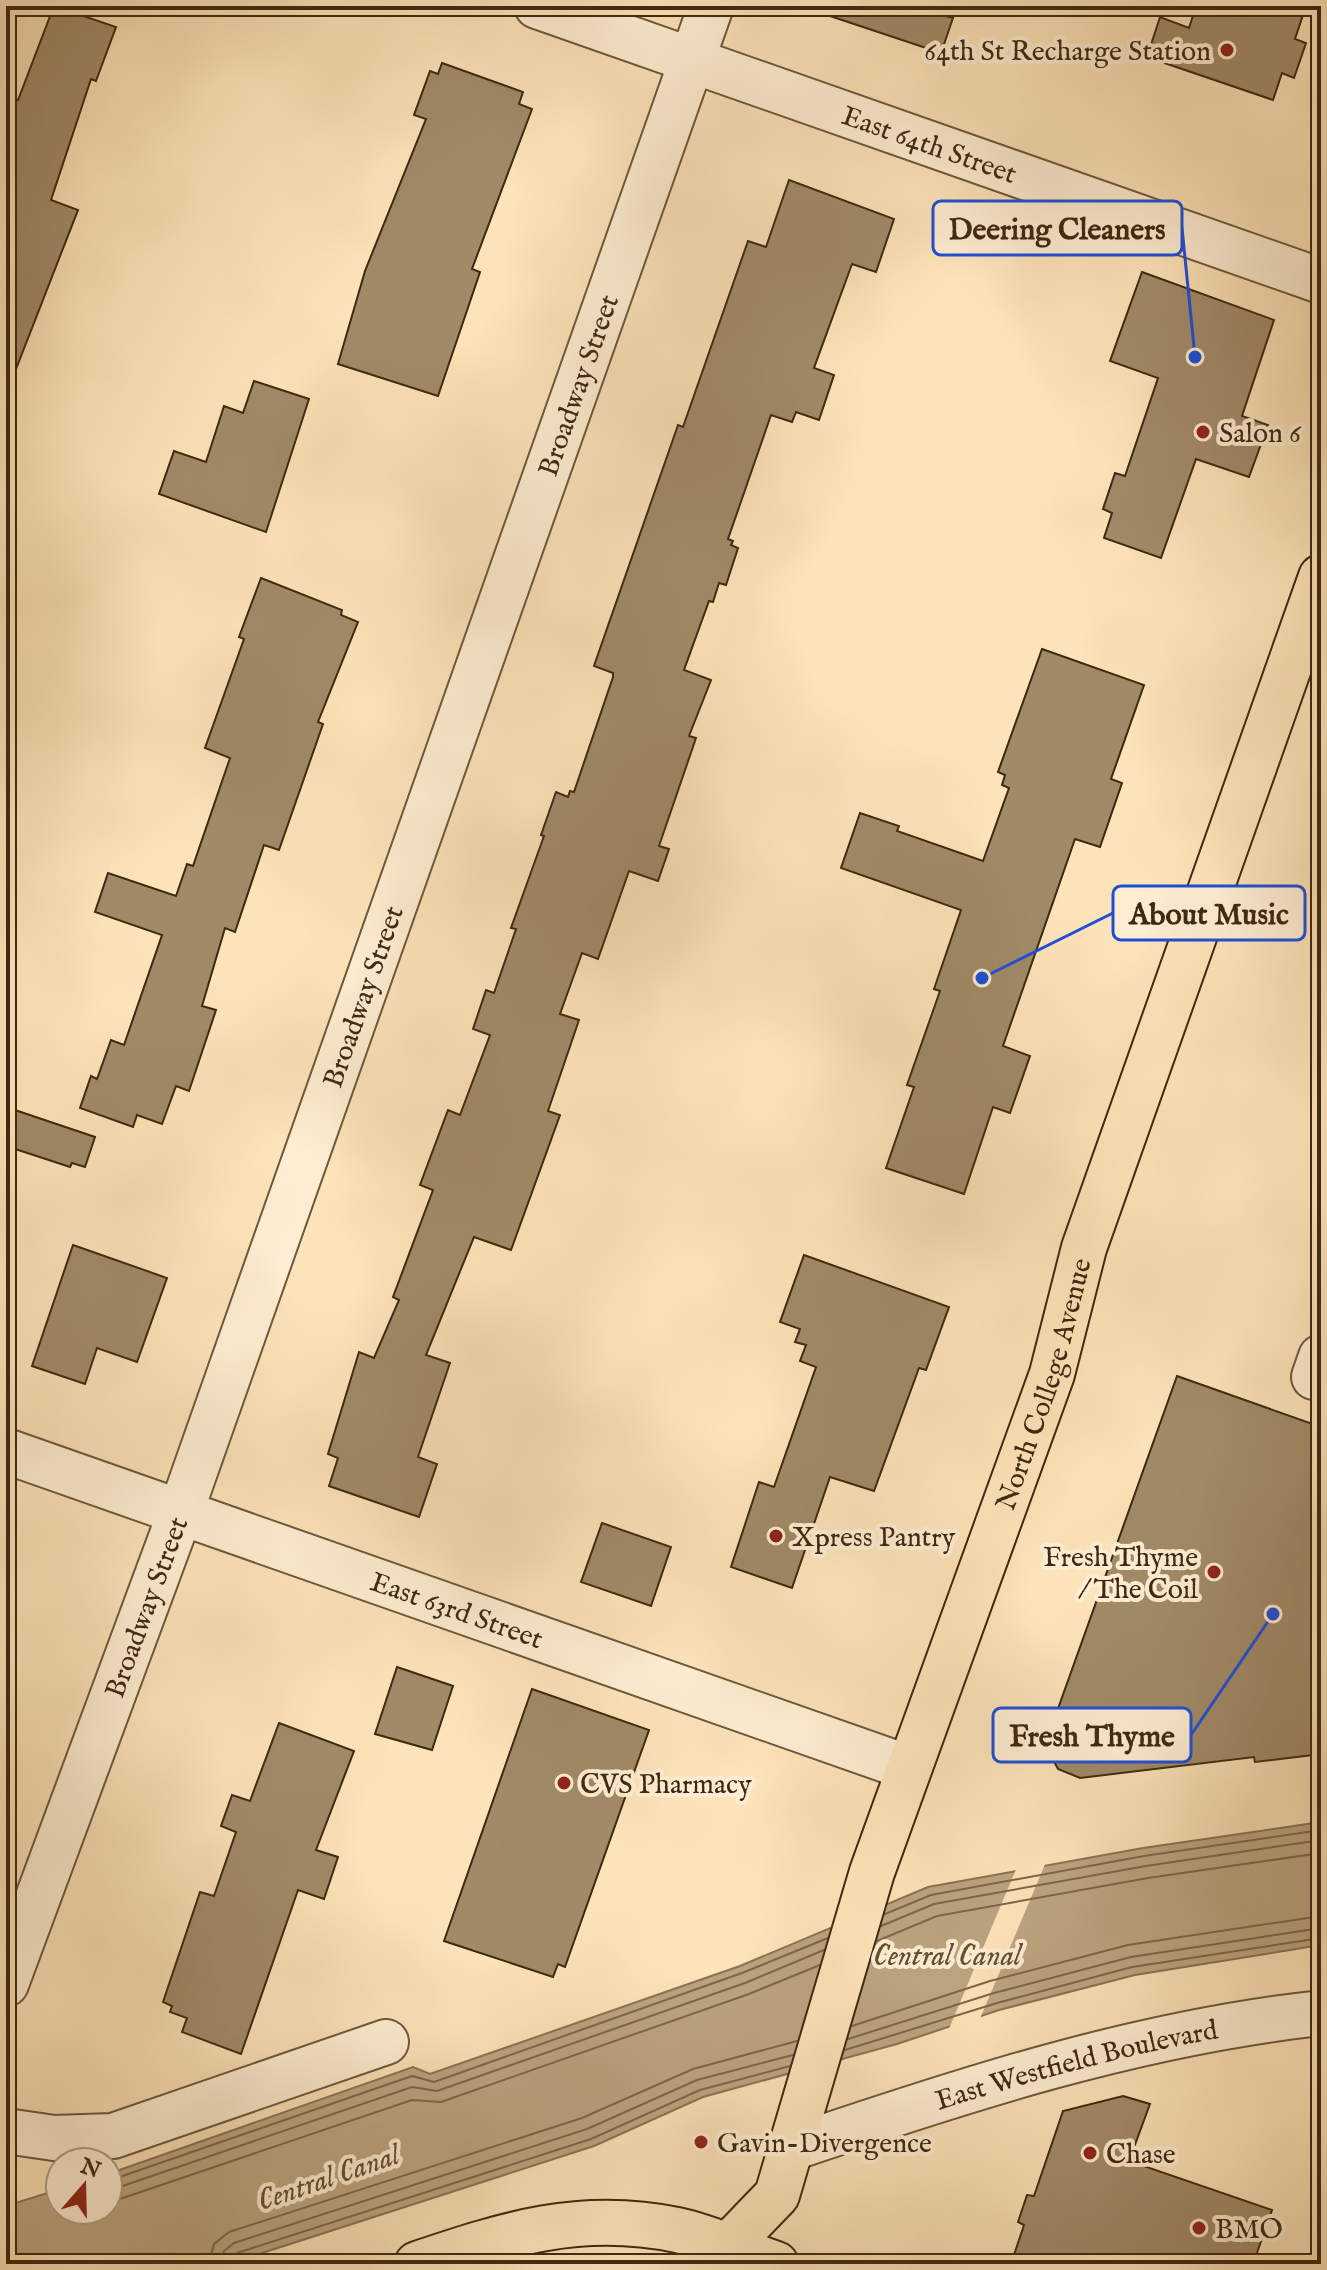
<svg xmlns="http://www.w3.org/2000/svg" width="1327" height="2270" viewBox="0 0 1327 2270" font-family="'IM FELL English',serif">
<rect width="100%" height="100%" fill="#fde3b9"/>
<filter id="stains"><feTurbulence type="fractalNoise" baseFrequency=".0025" numOctaves="4"/><feColorMatrix values="0 0 0 0 .2 0 0 0 0 .09 0 0 0 0 .02 0 0 0 .5 -.17"/></filter>
<radialGradient id="worn" r=".72"><stop offset=".6" stop-color="#630" stop-opacity="0"/><stop offset="1" stop-color="#630" stop-opacity=".3"/></radialGradient>
<polygon fill="#bca480" stroke="#8a7353" stroke-width="2" points="1321,1822 1321,1945 1135,1975 999,2010 897,2044 703,2097 594,2146 228,2264 6,2264 6,2206 60,2189 60,2210 108,2210 108,2174 413,2067 430,2074 740,1966 928,1887 1143,1848"/>
<polygon fill="#fde3b9" points="1046,1862 979,2021 948,2031 1017,1867"/>
<g fill="none" stroke-linecap="round" stroke-linejoin="round">
<g stroke="#7d6648" stroke-width="2">
<polyline points="885,1914 931,1895 1144,1856 1321,1830"/>
<polyline points="881,1926 934,1904 1146,1866 1321,1840"/>
<polyline points="877,1941 937,1916 1148,1878 1321,1853"/>
<polyline points="852,2026 990,1981 1128,1945 1321,1916"/>
<polyline points="848,2039 994,1993 1131,1957 1321,1928"/>
<polyline points="845,2050 997,2003 1132,1967 1321,1938"/>
<polyline points="108,2181 412,2076 434,2082 742,1973 828,1938"/>
<polyline points="108,2191 412,2087 437,2091 745,1983 824,1950"/>
<polyline points="108,2203 412,2100 441,2102 749,1994 820,1965"/>
<polyline points="209,2264 214,2244 229,2232 582,2118 693,2069 797,2041"/>
<polyline points="221,2264 224,2251 234,2243 587,2129 697,2080 793,2055"/>
<polyline points="231,2264 237,2253 591,2139 700,2090 790,2066"/>
</g>
</g>
<g fill="#a18a68" stroke="#3e2910" stroke-width="2">
<polygon points="54,6 116,27 96,81 91,79 51,200 78,210 9,387 6,386 6,121 14,98 18,100"/>
<polygon points="819,6 914,6 953,18 941,53 818,12"/>
<polygon points="1196,6 1306,6 1295,39 1306,43 1294,78 1282,73 1273,100 1147,57 1160,17 1189,28"/>
<polygon points="442,63 523,92 519,104 532,109 472,269 480,272 438,396 338,364 365,271 426,119 414,115 430,71 438,74"/>
<polygon points="789,180 894,219 876,272 852,264 814,368 834,375 819,420 796,412 792,422 771,415 728,539 733,541 731,545 738,548 726,585 719,583 713,602 709,601 684,670 711,680 689,736 696,738 659,846 669,849 658,881 629,871 598,959 582,953 560,1014 579,1020 548,1111 560,1115 511,1250 474,1237 426,1355 450,1363 418,1457 437,1464 419,1517 329,1486 338,1458 328,1454 359,1352 374,1358 399,1300 393,1297 433,1190 420,1185 448,1110 460,1115 490,1035 473,1029 486,990 494,993 516,929 511,928 544,836 541,835 556,792 568,797 570,791 574,792 613,677 613,673 594,666 678,425 683,427 748,241 766,247"/>
<polygon points="1142,272 1274,320 1242,416 1268,425 1249,477 1196,459 1161,558 1104,538 1112,513 1103,509 1115,473 1125,476 1158,378 1110,361"/>
<polygon points="254,381 309,399 266,532 159,494 174,451 206,462 224,406 243,413"/>
<polygon points="261,578 342,610 341,615 358,622 318,722 323,724 279,850 264,845 235,932 225,928 202,1006 216,1010 189,1091 176,1086 162,1124 137,1115 133,1127 80,1108 91,1076 97,1079 111,1040 124,1045 162,935 95,912 108,873 176,896 187,864 193,866 230,758 205,748 244,639 239,637"/>
<polygon points="1042,649 1144,685 1111,779 1122,783 1100,847 1075,839 1003,1046 1030,1056 1010,1113 993,1107 964,1194 886,1168 914,1087 907,1085 940,991 934,989 961,910 841,868 860,813 899,826 897,831 983,861 1009,788 1002,785 1005,775 998,772"/>
<polygon points="6,1107 95,1137 85,1167 72,1163 70,1167 6,1146"/>
<polygon points="73,1245 167,1278 137,1362 97,1348 85,1384 32,1366"/>
<polygon points="804,1255 949,1307 926,1370 919,1368 874,1491 830,1477 792,1588 731,1567 759,1482 774,1487 816,1367 800,1361 806,1345 795,1342 800,1329 780,1322"/>
<polygon points="1177,1376 1321,1427 1321,1754 1255,1762 1254,1757 1080,1778 1058,1769 1045,1745"/>
<polygon points="602,1523 671,1547 651,1606 581,1582"/>
<polygon points="397,1667 453,1686 432,1750 375,1734"/>
<polygon points="532,1689 649,1730 565,1967 558,1964 553,1977 444,1941"/>
<polygon points="279,1723 354,1751 316,1850 338,1857 324,1899 298,1890 241,2054 182,2032 187,2018 170,2012 172,2006 163,2002 200,1892 214,1896 236,1832 221,1826 232,1795 250,1801"/>
<polygon points="1123,2096 1150,2104 1129,2161 1272,2210 1253,2264 1011,2264 1024,2225 1018,2222 1027,2195 1034,2196 1063,2111"/>
</g>
<g fill="none" stroke-linecap="round" stroke-linejoin="round">
<defs>
<g id="minor">
<path id="s1" d="M 537,6 L 1321,281"/>
<polyline points="1314,1377 1321,1357"/>
<path id="s2" d="M 6,1451 L 909,1768"/>
<path id="s3" d="M 6,1984 L 181,1511 L 711,6"/>
<polyline points="6,2131 54,2138 113,2136 386,2042"/>
<path id="s4" d="M 789,2149 C 963,2090 1137,2033 1321,2013"/>
</g>
<g id="major">
<path d="M 417,2264 C 506,2234 581,2210 677,2230 C 710,2237 744,2253 776,2264"/>
<path id="s5" d="M 722,2264 L 727,2247 L 777,2195 L 872,1872 L 1052,1374 L 1084,1248 L 1321,577"/>
</g>
</defs>
<use href="#minor" stroke="#6e583a" stroke-width="48"/>
<use href="#major" stroke="#3e2910" stroke-width="48"/>
<use href="#minor" stroke="#feedd2" stroke-width="44"/>
<use href="#major" stroke="#fde3b9" stroke-width="44"/>
</g>
<g fill="#8f2418" stroke="#feedd2" stroke-width="3">
<circle cx="1227" cy="50" r="8"/>
<circle cx="1203" cy="432" r="8"/>
<circle cx="776" cy="1536" r="8"/>
<circle cx="1214" cy="1572" r="8"/>
<circle cx="564" cy="1783" r="8"/>
<circle cx="701" cy="2142" r="8"/>
<circle cx="1090" cy="2153" r="8"/>
<circle cx="1199" cy="2228" r="8"/>
</g>
<g text-anchor="middle" stroke-width="8" stroke-linejoin="round" paint-order="stroke">
<g font-size="28" fill="#3e2910" stroke="#feedd2" text-anchor="start">
<text x="1211" y="60" text-anchor="end">64th St Recharge Station</text>
<text x="1219" y="442">Salon 6</text>
<text x="792" y="1546">Xpress Pantry</text>
<text x="1198" y="1566" text-anchor="end">Fresh Thyme<tspan x="1198" dy="32">/ The Coil</tspan></text>
<text x="580" y="1793">CVS Pharmacy</text>
<text x="717" y="2152">Gavin-Divergence</text>
<text x="1106" y="2163">Chase</text>
<text x="1215" y="2238">BMO</text>
</g>
<g font-size="28" fill="#3e2910" stroke="#feedd2">
<text dy="10" stroke="none"><textPath href="#s1" startOffset="416">East 64th Street</textPath></text>
<text dy="10" stroke="none"><textPath href="#s3" startOffset="1698">Broadway Street</textPath></text>
<text dy="10" stroke="none"><textPath href="#s3" startOffset="1050">Broadway Street</textPath></text>
<text dy="10" stroke="none"><textPath href="#s5" startOffset="944">North College Avenue</textPath></text>
<text dy="10" stroke="none"><textPath href="#s3" startOffset="402">Broadway Street</textPath></text>
<text dy="10" stroke="none"><textPath href="#s2" startOffset="478">East 63rd Street</textPath></text>
<text dy="10" stroke="none"><textPath href="#s4" startOffset="300">East Westfield Boulevard</textPath></text>
</g>
<g font-size="30" font-style="italic" fill="#644e32" stroke="#feedd2">
<text x="947" y="1965">Central Canal</text>
<text transform="translate(328 2177) rotate(-19)" y="10">Central Canal</text>
</g>
</g>
<path fill="none" stroke="#1d4ed8" stroke-width="3" d="M1195 357L1182 228M982 978L1113 913M1273 1614L1191 1735"/>
<g fill="#1d4ed8" stroke="#feedd2" stroke-width="3">
<circle cx="1195" cy="357" r="8"/>
<circle cx="982" cy="978" r="8"/>
<circle cx="1273" cy="1614" r="8"/>
</g>
<g fill="#feedd2" stroke="#1d4ed8" stroke-width="3">
<rect x="933" y="201" width="249" height="54" rx="8"/>
<rect x="1113" y="886" width="192" height="54" rx="8"/>
<rect x="993" y="1708" width="198" height="54" rx="8"/>
</g>
<g font-size="30" text-anchor="middle" font-weight="bold" fill="#3e2910">
<text x="1057" y="239">Deering Cleaners</text>
<text x="1209" y="924">About Music</text>
<text x="1092" y="1746">Fresh Thyme</text>
</g>
<rect width="1327" height="2270" fill="none" stroke="#fde3b9" stroke-width="32"/>
<rect x="8" y="8" width="1311" height="2254" fill="none" stroke="#3e2910" stroke-width="4"/>
<rect x="16" y="16" width="1295" height="2238" fill="none" stroke="#3e2910" stroke-width="2"/>
<g transform="translate(84 2186) rotate(20)"><circle r="38" fill="#feedd2" stroke="#b19f84" stroke-width="2"/>
<path d="M0-6L14 30L0 20L-14 30Z" fill="#8f2418"/>
<text y="-12" font-size="22" font-weight="bold" text-anchor="middle" fill="#3e2910">N</text>
</g>
<rect width="100%" height="100%" filter="url(#stains)"/>
<rect width="100%" height="100%" fill="url(#worn)"/>
</svg>
